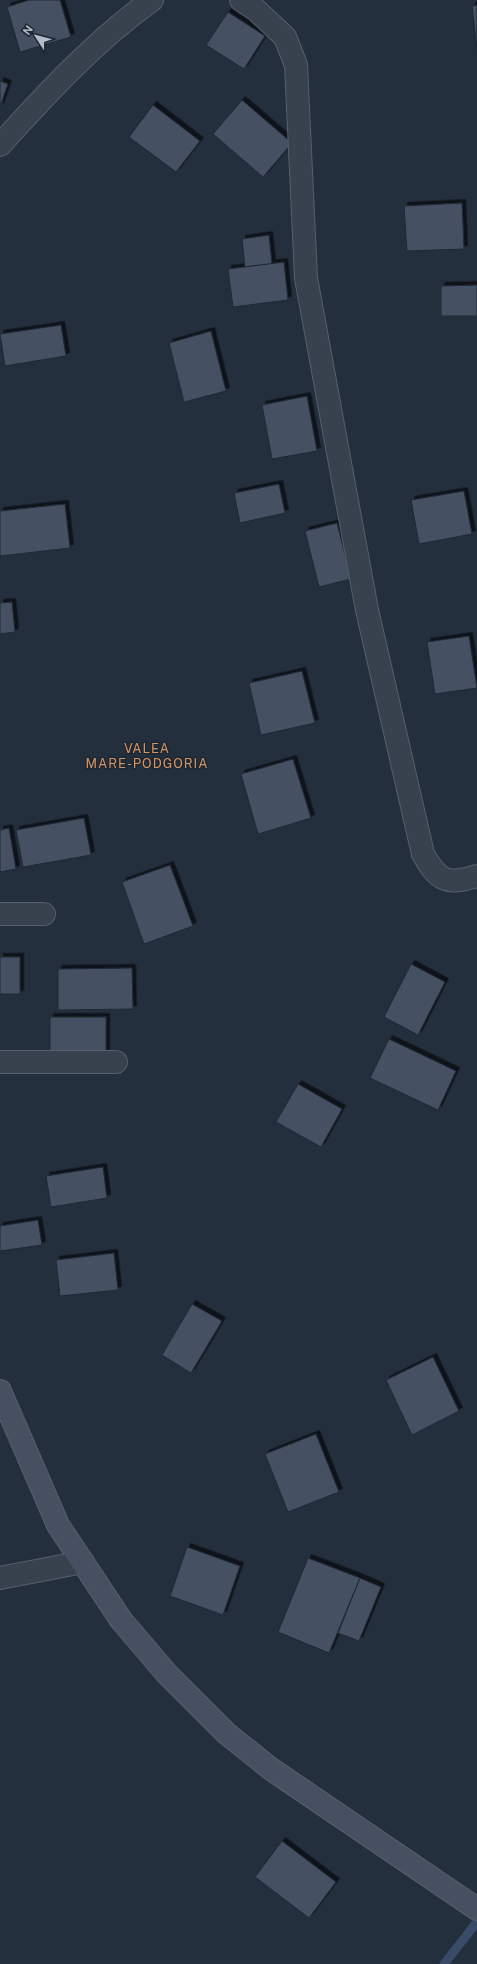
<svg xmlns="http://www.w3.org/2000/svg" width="477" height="1964" font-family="'Public Sans',sans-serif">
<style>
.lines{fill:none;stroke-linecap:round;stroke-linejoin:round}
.stream{stroke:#394c67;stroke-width:9}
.building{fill:#455162;stroke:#1f2835;filter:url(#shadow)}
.minor-casing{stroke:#565f6c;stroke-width:24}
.tertiary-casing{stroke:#565f6c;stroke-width:24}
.secondary-casing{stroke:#565f6c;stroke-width:24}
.minor{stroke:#38414e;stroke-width:22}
.tertiary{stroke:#38414e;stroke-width:22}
.secondary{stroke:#465061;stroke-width:22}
.labels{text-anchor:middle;stroke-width:3;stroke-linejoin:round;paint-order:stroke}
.quarter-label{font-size:13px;letter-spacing:1px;fill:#d59563;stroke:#1d2633}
</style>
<defs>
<filter id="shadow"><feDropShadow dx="3.5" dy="-3.5" stdDeviation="0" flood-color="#0009"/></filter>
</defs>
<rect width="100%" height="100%" fill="#242f3e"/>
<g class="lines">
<polyline class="stream" points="444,1964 477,1922"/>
</g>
<g class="building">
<polygon points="29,0 60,0 71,37 20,52 7,7"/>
<polygon points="477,5 477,49 472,6"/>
<polygon points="228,12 265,36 244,69 206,45"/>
<polygon points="0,81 8,84 0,107"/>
<polygon points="242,100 292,143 263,177 213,134"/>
<polygon points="153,105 200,141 176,172 129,137"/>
<polygon points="462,203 464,249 407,251 404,206"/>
<polygon points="269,235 272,264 245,267 242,239"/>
<polygon points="284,262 288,300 233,307 228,269"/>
<polygon points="477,285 477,316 441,316 441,286"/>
<polygon points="61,325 66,356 5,366 0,334"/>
<polygon points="211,331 226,391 184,402 169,343"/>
<polygon points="307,396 317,451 272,459 262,405"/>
<polygon points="279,484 285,513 240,523 234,493"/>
<polygon points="464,491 472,534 419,544 411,500"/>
<polygon points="65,504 70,548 0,556 0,511"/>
<polygon points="337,523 351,579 319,587 305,531"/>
<polygon points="12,602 15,632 0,634 0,603"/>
<polygon points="469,636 477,688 435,694 427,642"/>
<polygon points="302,671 315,723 261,735 249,683"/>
<polygon points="293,759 311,818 258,834 241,774"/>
<polygon points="84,818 91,855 23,867 16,830"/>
<polygon points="9,828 16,869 0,872 0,830"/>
<polygon points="170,865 193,926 144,944 122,882"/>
<rect x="0" y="957" width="20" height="37"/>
<polygon points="411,964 445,982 418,1035 384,1017"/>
<polygon points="132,968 133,1009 58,1010 58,969"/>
<rect x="50" y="1017" width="56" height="36"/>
<polygon points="389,1039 456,1071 438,1110 370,1078"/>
<polygon points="298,1084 342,1109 321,1147 276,1122"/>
<polygon points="103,1167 107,1198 51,1207 46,1176"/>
<polygon points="38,1220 42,1245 0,1251 0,1226"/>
<polygon points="114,1253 118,1290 60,1296 56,1260"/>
<polygon points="192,1304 222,1321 191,1373 162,1355"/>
<polygon points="433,1357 459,1411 412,1435 386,1380"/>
<polygon points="316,1434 339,1492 288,1512 265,1454"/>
<polygon points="187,1547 240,1566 223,1615 170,1596"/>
<polygon points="308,1558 360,1578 329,1653 278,1632"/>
<polygon points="360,1578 381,1587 359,1641 338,1633"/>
<polygon points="282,1841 336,1882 309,1918 255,1877"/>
</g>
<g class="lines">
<defs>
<g id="minor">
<path d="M 241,0 L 256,10 L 285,37 L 296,65 L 306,278 L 367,610 L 423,854 C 439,882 447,885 477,876"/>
<path d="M 0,145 C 47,93 95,41 152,0"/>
<polyline points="0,914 44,914"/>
<polyline points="0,1062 116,1062"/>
</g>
<polyline id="tertiary" points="0,1578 83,1562"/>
<polyline id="secondary" points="0,1391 58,1525 121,1620 167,1674 226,1733 271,1769 477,1909"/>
</defs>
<use href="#minor" class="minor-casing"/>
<use href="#tertiary" class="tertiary-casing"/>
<use href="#secondary" class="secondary-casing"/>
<use href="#minor" class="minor"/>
<use href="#tertiary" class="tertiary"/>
<use href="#secondary" class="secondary"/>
</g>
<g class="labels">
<g class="quarter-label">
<text x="147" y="753">VALEA<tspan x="147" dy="15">MARE-PODGORIA</tspan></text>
</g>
</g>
<g transform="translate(36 36) rotate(306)" stroke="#1d2633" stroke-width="3" paint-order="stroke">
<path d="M0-3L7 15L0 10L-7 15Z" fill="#b4bcc9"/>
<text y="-6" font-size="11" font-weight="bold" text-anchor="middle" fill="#b4bcc9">N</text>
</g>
</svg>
